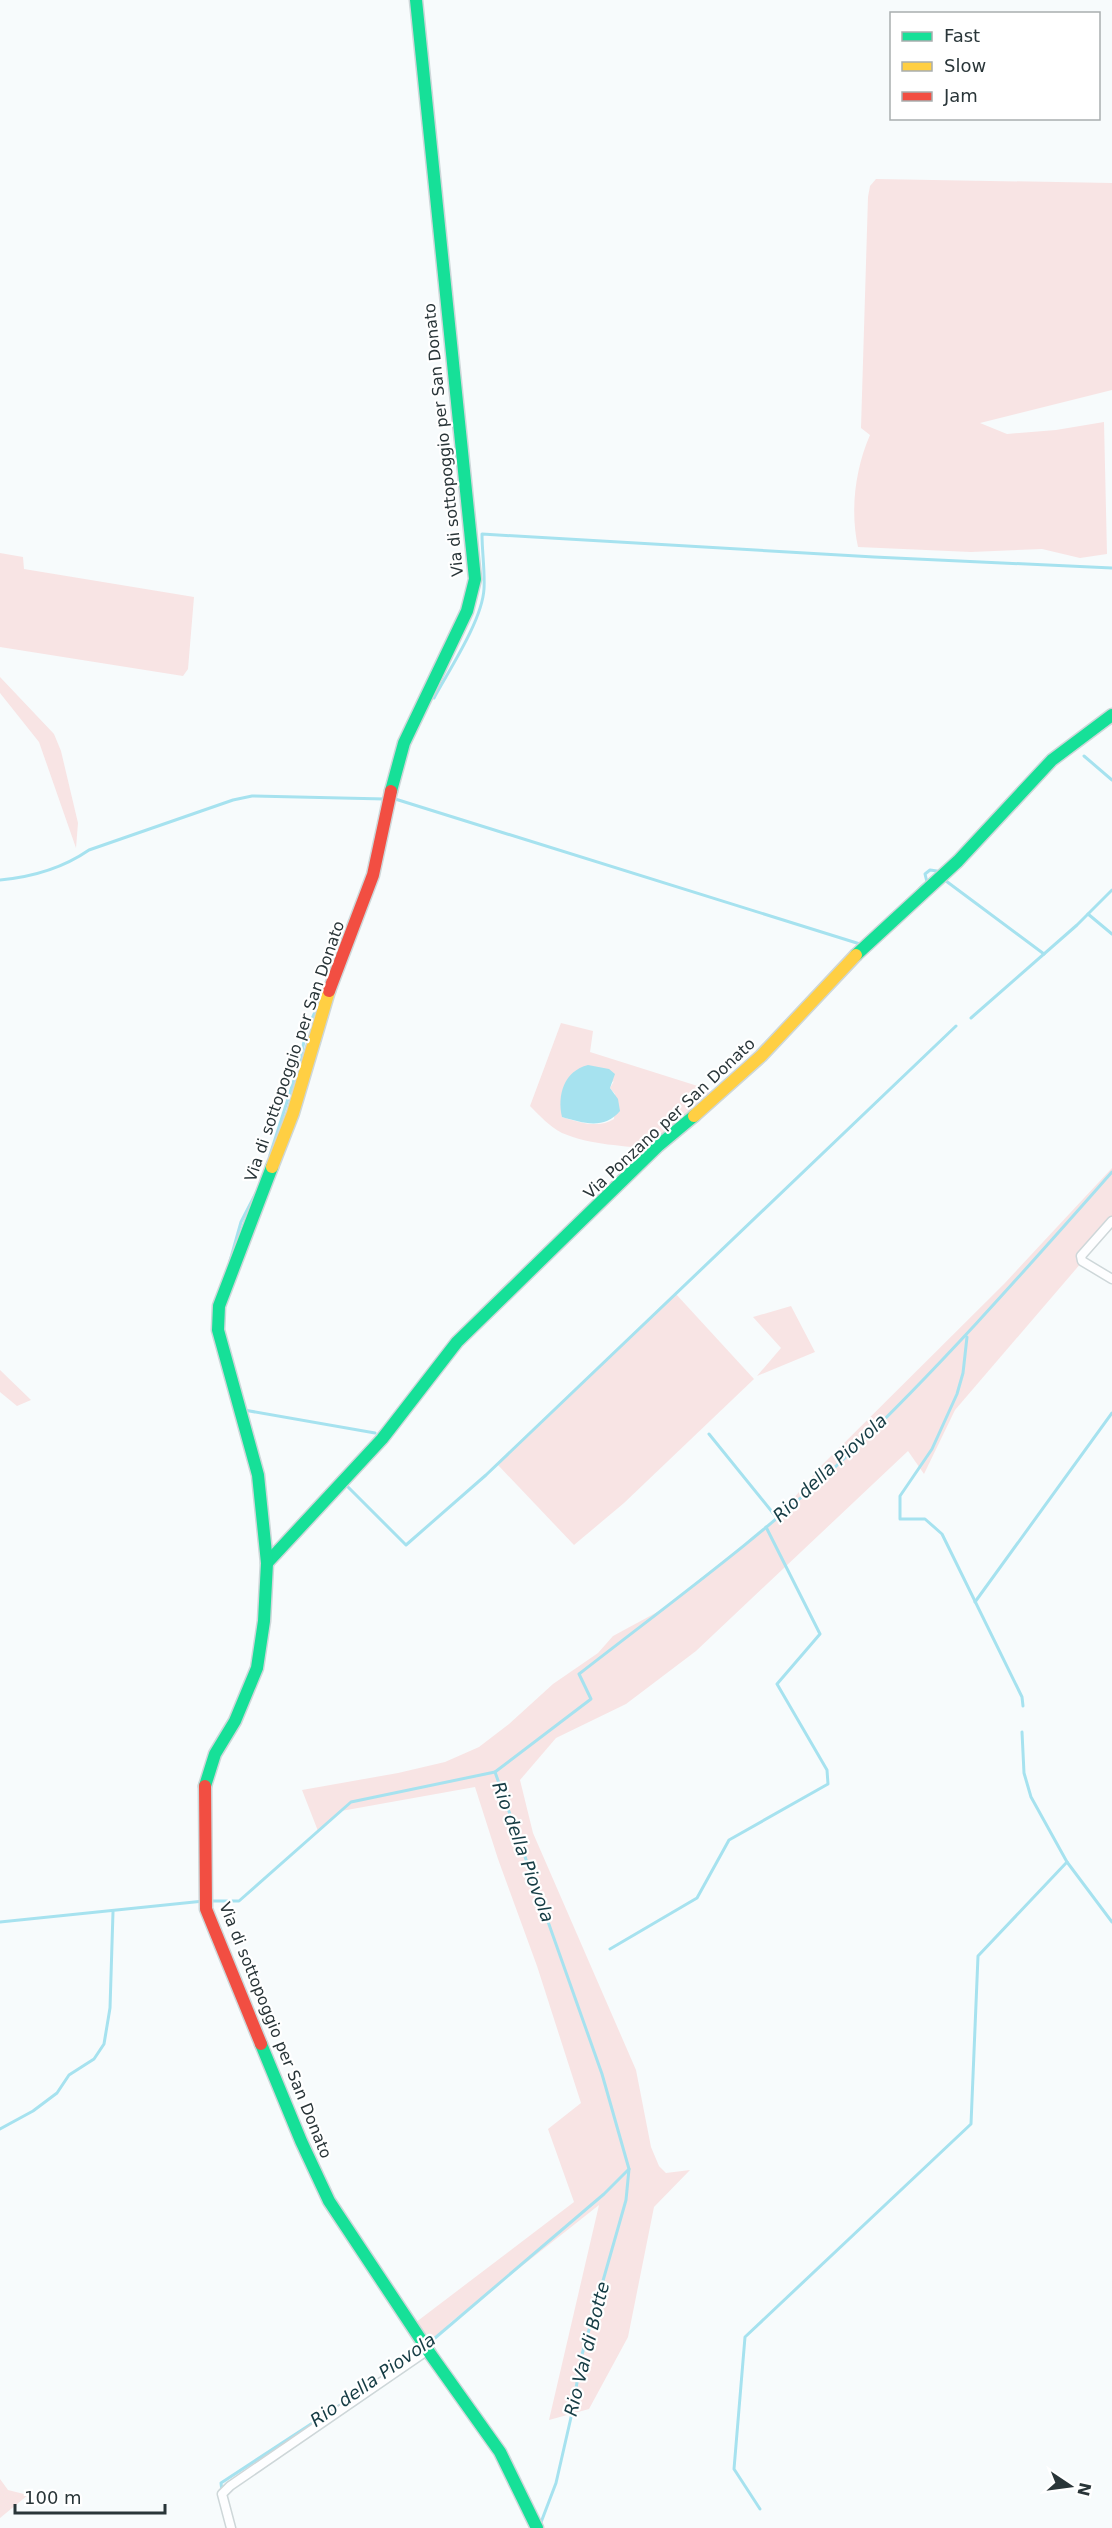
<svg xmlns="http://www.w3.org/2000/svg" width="1112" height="2528" font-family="'DejaVu Sans',sans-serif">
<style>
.green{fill:#f8e4e4;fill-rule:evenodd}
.water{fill:#a6e2ef}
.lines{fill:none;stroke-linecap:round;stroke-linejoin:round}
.stream{stroke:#a6e2ef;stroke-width:3}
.street-casing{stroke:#ced7d9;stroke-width:11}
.fast-casing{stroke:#ced7d9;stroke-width:15}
.slow-casing{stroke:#ced7d9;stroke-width:15}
.jam-casing{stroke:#ced7d9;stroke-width:15}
.street{stroke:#fefeff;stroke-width:8}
.fast{stroke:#16e098;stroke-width:12}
.slow{stroke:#ffcf43;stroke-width:12}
.jam{stroke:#f24e42;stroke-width:12}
.labels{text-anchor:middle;stroke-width:4.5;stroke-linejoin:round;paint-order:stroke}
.street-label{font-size:16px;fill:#293538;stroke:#fff}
.water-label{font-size:18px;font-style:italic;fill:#153c44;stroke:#fff}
</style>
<rect width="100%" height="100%" fill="#f7fbfc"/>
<g class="green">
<path d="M 876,179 L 1112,183 L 1112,390 L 980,423 L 1007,434 L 1056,430 L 1104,422 L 1107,554 L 1080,558 L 1042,549 L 971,552 L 858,547 C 850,511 855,469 870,435 L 861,428 L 868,197 L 870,186 Z"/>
<polygon points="0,553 23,557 24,569 194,597 188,669 183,676 0,647"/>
<polygon points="0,677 54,734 61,751 78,823 76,848 39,742 0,693"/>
<path d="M 561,1023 L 593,1031 L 590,1052 L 704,1088 L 719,1096 L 655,1149 C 625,1146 590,1145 562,1133 C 549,1126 540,1116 530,1106 ZM 614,1081 L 610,1088 L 615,1094 L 614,1119 C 599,1129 578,1122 562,1117 Z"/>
<polygon points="1112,1168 1112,1227 955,1410 924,1474 908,1451 696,1651 626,1704 556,1738 520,1780 533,1833 636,2070 651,2147 659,2166 666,2173 690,2170 654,2207 628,2337 589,2409 549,2420 599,2205 451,2322 426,2348 411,2326 574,2202 548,2129 581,2103 537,1966 498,1859 475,1787 341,1811 318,1831 302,1790 398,1773 445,1762 479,1747 509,1724 553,1684 598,1653 613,1636 661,1610 777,1518 821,1466 1004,1284"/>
<polygon points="675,1293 754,1379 624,1503 574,1545 497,1464"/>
<polygon points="791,1306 815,1352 757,1376 781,1348 753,1317"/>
<polygon points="0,1370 31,1400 17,1406 0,1392"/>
<polygon points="0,2479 8,2490 28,2495 0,2518"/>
</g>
<path class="water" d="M 588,1065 L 609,1069 L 615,1074 L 610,1088 L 618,1099 L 620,1111 C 604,1130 583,1123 562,1117 C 557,1095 564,1071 588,1065 Z"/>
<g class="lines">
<g class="stream">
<path d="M 434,698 C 449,670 482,621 484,589 C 485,571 482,552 482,534 L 874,557 L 1112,568"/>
<polyline points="1084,756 1112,780"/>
<polyline points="392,798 860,944"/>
<path d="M 0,880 C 32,877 63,868 89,850 L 233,800 L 252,796 L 385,799"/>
<polyline points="946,881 1044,954"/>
<polyline points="920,888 927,882 925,874 930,870 937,871"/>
<polyline points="1088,914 1112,934"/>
<polyline points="971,1018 1077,925 1112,890"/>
<polyline points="299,1065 306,1032 315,1012"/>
<polyline points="270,1155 294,1080"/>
<polyline points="230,1261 241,1222 259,1187"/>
<polyline points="967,1337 963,1373 957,1394 932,1449 900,1496 900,1519 925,1519 942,1534 1022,1697 1023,1706"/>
<polyline points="244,1410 375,1433"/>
<polyline points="709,1434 777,1518"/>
<polyline points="345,1484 406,1545 486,1475 956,1026"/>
<polyline points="975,1602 1112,1413"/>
<polyline points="1022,1732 1024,1773 1031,1797 1067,1862 1112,1922"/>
<polyline points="495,1772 602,2074 629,2169 626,2200 581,2358 572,2413 556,2483 540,2525"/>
<path d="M 211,1901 L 239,1901 L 351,1802 L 495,1772 L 591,1699 L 579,1674 C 670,1603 765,1534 849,1454 C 942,1365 1027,1268 1112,1172"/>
<polyline points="0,1922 204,1901"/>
<polyline points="610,1949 697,1898 729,1840 828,1784 827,1770 777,1684 820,1634 766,1527"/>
<polyline points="0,2129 33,2111 57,2093 69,2075 94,2059 104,2044 110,2008 113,1912"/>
<polyline points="428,2344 604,2194 629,2169"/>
<polyline points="222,2491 221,2483 357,2394"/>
<polyline points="760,2509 734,2469 745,2337 971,2124 978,1956 1067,1862"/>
</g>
<defs>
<g id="street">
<polyline points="1112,1221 1081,1256 1082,1261 1112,1279"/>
<polyline points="231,2528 222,2494 230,2486 428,2350"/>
</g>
<g id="fast">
<polyline points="391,791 404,743 467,611 475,579 416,0"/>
<polyline points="856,955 958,861 1052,760 1112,715"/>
<polyline points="267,1563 382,1439 457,1342 658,1146 694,1116"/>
<polyline points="205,1786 215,1754 235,1721 257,1668 264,1621 267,1563 258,1475 218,1330 219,1306 272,1167"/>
<polyline points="261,2044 301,2141 329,2201 431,2355 500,2452 537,2528"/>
</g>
<g id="slow">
<polyline points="694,1116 761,1056 856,955"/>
<polyline points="272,1167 293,1113 329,991"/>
</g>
<g id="jam">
<polyline points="329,991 373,875 391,791"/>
<polyline points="205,1786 206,1909 261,2044"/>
</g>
</defs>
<use href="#street" class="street-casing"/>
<use href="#fast" class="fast-casing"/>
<use href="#slow" class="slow-casing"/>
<use href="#jam" class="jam-casing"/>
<use href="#street" class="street"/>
<use href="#fast" class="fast"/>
<use href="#slow" class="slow"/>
<use href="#jam" class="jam"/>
</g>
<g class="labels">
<g class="street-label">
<text transform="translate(443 440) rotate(-96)" y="6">Via di sottopoggio per San Donato</text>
<text transform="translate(294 1051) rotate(-71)" y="6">Via di sottopoggio per San Donato</text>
<text transform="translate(669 1118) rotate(-43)" y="6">Via Ponzano per San Donato</text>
<text transform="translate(276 2030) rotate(68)" y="6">Via di sottopoggio per San Donato</text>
</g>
<g class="water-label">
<text transform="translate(830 1468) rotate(-43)" y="6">Rio della Piovola</text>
<text transform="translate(523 1852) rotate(70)" y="6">Rio della Piovola</text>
<text transform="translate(587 2349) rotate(-76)" y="6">Rio Val di Botte</text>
<text transform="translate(373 2380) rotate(-35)" y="6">Rio della Piovola</text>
</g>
</g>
<rect x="890" y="12" width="210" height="108" fill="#ffffff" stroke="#a9aeaf" stroke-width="1.5"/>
<rect x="902" y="32" width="30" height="9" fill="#16e098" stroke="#a9aeaf" stroke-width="1.5"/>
<text x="944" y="42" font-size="18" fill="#293538">Fast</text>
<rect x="902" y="62" width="30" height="9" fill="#ffcf43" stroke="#a9aeaf" stroke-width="1.5"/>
<text x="944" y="72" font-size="18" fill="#293538">Slow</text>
<rect x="902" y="92" width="30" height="9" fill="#f24e42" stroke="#a9aeaf" stroke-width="1.5"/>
<text x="944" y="102" font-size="18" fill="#293538">Jam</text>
<g transform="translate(1070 2486) rotate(103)" stroke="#ffffff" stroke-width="4.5" paint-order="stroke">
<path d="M0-4.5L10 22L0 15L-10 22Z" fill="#293538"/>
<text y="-9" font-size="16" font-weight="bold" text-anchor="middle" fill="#293538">N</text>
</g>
<path d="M15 2504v9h150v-9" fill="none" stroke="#293538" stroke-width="3"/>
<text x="24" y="2504" font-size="18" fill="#293538" stroke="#ffffff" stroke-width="4.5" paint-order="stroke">100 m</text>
</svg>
